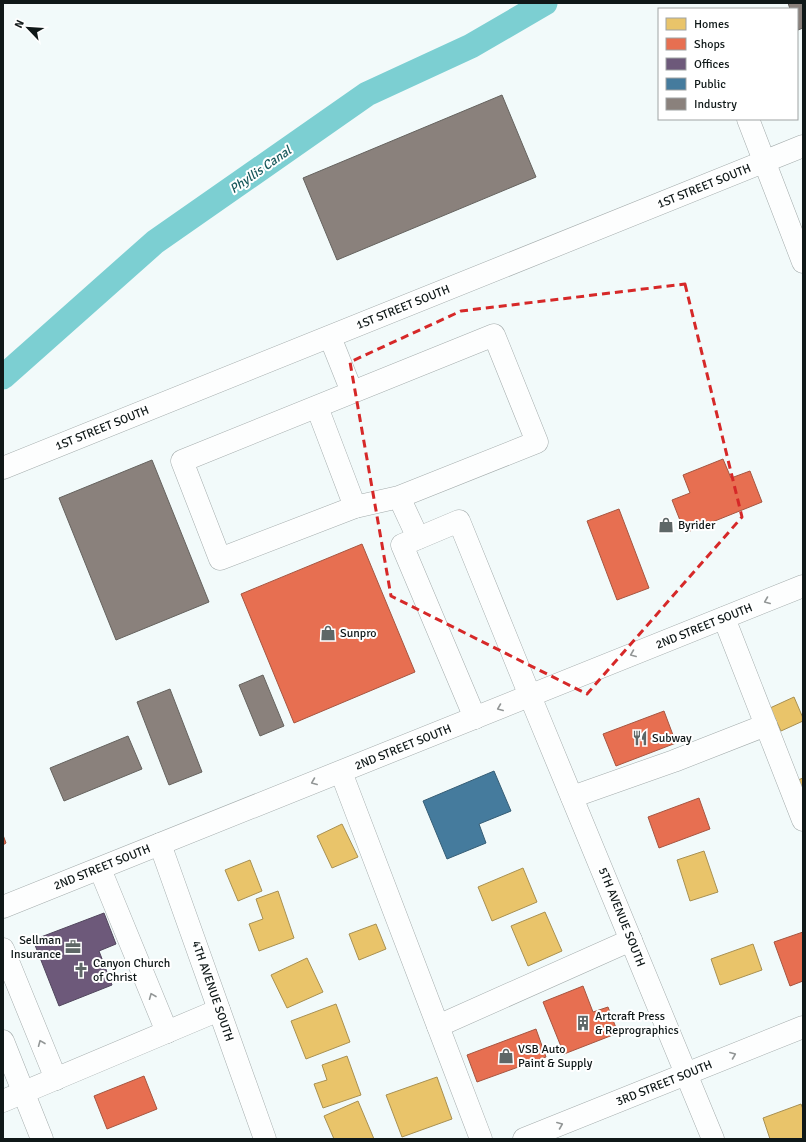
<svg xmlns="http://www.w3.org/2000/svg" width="806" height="1142" font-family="Signika,sans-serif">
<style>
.homes{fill:#e9c46a;stroke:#a89051}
.shops{fill:#e76f51;stroke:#a65540}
.offices{fill:#6d597a;stroke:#51465d}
.public{fill:#457b9d;stroke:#355d75}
.industry{fill:#8a817c;stroke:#65625e}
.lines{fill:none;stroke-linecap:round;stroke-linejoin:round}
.canal{stroke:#7ccfd2;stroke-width:25}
.minor-casing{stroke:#a4acac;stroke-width:23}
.major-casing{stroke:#a4acac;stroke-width:23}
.minor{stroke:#fdfefe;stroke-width:22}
.major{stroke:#fdfefe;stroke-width:22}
.oneway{stroke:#929696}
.marked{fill:none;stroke:#d62828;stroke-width:3;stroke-dasharray:8 5;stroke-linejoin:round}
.labels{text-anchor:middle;stroke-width:4;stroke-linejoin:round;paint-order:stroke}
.street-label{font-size:12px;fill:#0f1818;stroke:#fff}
.poi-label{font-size:12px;fill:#0f1818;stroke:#fff;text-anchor:start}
.water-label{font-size:13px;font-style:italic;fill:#17585b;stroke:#fff}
</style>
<rect width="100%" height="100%" fill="#f2fafa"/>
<g class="homes">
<polygon points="794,697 803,718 803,721 781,731 770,708"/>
<polygon points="803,778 803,795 798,780"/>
<polygon points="342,824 358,857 332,868 317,836"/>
<polygon points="704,851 718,892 690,901 677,860"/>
<polygon points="250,860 262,891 238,901 225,870"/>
<polygon points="523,868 537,902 492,921 478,887"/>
<polygon points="278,891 294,938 259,951 249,924 263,919 256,899"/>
<polygon points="545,912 562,951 528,966 511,926"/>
<polygon points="376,924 386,949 359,960 349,934"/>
<polygon points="753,944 762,970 720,985 711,959"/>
<polygon points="307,958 323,992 287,1008 271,975"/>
<polygon points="336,1004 350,1042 306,1059 291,1021"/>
<polygon points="347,1056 361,1095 323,1108 314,1084 327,1080 322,1065"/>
<polygon points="437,1077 452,1119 402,1137 386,1095"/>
<polygon points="358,1101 374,1139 334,1139 324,1116"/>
<polygon points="801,1104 803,1109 803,1139 770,1139 763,1118"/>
</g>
<g class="shops">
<polygon points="723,459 731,478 750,471 762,502 685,533 672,500 690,493 683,475"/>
<polygon points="619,509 649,588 617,600 587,521"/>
<polygon points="362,544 415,672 294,723 241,594"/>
<polygon points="664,711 676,743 616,766 603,734"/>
<polygon points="699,798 710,829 659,848 648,817"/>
<polygon points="3,835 6,843 3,845"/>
<polygon points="803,932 803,981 790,986 774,942"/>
<polygon points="583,986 593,1012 608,1007 618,1033 564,1054 543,1002"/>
<polygon points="536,1029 546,1057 477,1082 467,1055"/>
<polygon points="144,1076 157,1109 107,1129 94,1096"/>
</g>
<polygon class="offices" points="104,913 116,944 99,951 112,985 59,1006 33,940"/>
<polygon class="public" points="494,771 511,811 479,824 486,843 447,859 423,801"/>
<g class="industry">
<polygon points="788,3 803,3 803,28 798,30 797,9 790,9"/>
<polygon points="502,95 536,177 337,260 303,178"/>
<polygon points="152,460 209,602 116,640 59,498"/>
<polygon points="263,675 284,726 260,736 239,685"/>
<polygon points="170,689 202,772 169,785 137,702"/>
<polygon points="128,736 142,769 64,801 50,768"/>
</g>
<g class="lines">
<polyline class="canal" points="3,377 155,242 367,94 471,46 545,3"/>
<defs>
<g id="minor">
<polyline points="748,119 803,262"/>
<polyline points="330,337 352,392"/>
<polyline points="317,407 355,507"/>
<polyline points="3,468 803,146"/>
<polyline points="399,497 537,442 494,335 182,461 220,559 355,507 399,497 418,538"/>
<polyline points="724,618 803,820"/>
<polyline points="475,718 402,545 459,521 530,696 713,1139"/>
<polyline points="341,772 481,1139"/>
<polyline points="572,797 674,761 766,725"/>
<polyline points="160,844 265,1139"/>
<polyline points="100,869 167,1032"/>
<polyline points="3,949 56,1079"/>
<polyline points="438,1026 631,940"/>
<polyline points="3,1041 42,1139"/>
<polyline points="3,1101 219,1010"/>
</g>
<g id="major">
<polyline points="3,907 803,586"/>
<polyline points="524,1139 803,1027"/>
</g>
</defs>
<use href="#minor" class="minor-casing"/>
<use href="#major" class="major-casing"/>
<use href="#minor" class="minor"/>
<use href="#major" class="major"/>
</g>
<defs><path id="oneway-chevron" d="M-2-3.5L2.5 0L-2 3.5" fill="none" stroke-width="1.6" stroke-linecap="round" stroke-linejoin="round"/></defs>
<g class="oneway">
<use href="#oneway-chevron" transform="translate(767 601) rotate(158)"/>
<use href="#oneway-chevron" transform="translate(633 654) rotate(158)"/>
<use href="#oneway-chevron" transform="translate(500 708) rotate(158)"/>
<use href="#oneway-chevron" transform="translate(314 782) rotate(158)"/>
<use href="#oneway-chevron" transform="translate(152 996) rotate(-112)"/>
<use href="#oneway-chevron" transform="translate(41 1043) rotate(-112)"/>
<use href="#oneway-chevron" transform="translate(733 1055) rotate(-22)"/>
<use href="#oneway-chevron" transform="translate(560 1125) rotate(-22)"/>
</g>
<path class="marked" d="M 685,284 L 742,517 L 587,694 L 391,596 L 350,362 L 461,311 Z"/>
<defs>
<symbol id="shop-bare" viewBox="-9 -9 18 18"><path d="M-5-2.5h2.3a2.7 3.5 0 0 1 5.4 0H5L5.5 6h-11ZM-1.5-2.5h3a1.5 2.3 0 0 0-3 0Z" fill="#5e6767" stroke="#fff" stroke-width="2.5" paint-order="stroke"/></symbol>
<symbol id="restaurant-bare" viewBox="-9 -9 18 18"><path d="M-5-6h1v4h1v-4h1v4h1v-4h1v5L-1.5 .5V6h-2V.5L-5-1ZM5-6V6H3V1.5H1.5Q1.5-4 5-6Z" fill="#5e6767" stroke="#fff" stroke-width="2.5" paint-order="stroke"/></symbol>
<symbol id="office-bare" viewBox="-9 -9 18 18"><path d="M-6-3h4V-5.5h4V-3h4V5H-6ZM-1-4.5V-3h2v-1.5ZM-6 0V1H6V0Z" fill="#5e6767" stroke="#fff" stroke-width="2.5" paint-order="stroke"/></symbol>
<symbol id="church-bare" viewBox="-9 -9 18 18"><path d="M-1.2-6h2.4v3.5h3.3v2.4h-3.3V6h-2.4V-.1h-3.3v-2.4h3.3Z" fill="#5e6767" stroke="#fff" stroke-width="2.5" paint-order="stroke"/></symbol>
<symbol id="building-bare" viewBox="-9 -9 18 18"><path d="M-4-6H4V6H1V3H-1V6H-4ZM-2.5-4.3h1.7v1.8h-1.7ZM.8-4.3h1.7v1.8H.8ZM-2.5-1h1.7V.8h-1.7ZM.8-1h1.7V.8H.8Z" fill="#5e6767" stroke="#fff" stroke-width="2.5" paint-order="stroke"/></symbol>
</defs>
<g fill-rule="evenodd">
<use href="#shop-bare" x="655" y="514" width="22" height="22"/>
<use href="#shop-bare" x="317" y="622" width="22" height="22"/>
<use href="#restaurant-bare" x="629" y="727" width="22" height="22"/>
<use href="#office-bare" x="62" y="936" width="22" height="22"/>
<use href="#church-bare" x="70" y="959" width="22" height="22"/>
<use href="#building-bare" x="572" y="1012" width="22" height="22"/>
<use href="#shop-bare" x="495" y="1045" width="22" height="22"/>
</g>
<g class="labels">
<g class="street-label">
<text transform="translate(704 186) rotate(-22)" y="4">1ST STREET SOUTH</text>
<text transform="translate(403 307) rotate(-22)" y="4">1ST STREET SOUTH</text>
<text transform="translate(102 428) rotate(-22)" y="4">1ST STREET SOUTH</text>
<text transform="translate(704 626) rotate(-22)" y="4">2ND STREET SOUTH</text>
<text transform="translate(403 747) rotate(-22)" y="4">2ND STREET SOUTH</text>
<text transform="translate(102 867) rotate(-22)" y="4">2ND STREET SOUTH</text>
<text transform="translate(622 917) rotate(68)" y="4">5TH AVENUE SOUTH</text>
<text transform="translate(213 991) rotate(71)" y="4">4TH AVENUE SOUTH</text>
<text transform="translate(664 1083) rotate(-22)" y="4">3RD STREET SOUTH</text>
</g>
<g class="poi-label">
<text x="678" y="529">Byrider</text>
<text x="340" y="637">Sunpro</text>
<text x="652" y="742">Subway</text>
<text x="61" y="944" text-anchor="end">Sellman<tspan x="61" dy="14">Insurance</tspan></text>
<text x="93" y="967">Canyon Church<tspan x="93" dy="14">of Christ</tspan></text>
<text x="595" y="1020">Artcraft Press<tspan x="595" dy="14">&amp; Reprographics</tspan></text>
<text x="518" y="1053">VSB Auto<tspan x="518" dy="14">Paint &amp; Supply</tspan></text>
</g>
<g class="water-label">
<text transform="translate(260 169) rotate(-35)" y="5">Phyllis Canal</text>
</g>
</g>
<rect width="806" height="1142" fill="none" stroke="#0f1818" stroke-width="8"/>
<rect x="658" y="8" width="140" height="112" fill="#ffffff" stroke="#9fa3a3"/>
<rect x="666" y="18" width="20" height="12" fill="#e9c46a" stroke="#9fa3a3"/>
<text x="694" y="28" font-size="12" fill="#0f1818">Homes</text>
<rect x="666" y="38" width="20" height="12" fill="#e76f51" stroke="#9fa3a3"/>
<text x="694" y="48" font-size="12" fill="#0f1818">Shops</text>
<rect x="666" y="58" width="20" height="12" fill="#6d597a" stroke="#9fa3a3"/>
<text x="694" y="68" font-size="12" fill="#0f1818">Offices</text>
<rect x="666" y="78" width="20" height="12" fill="#457b9d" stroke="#9fa3a3"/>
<text x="694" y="88" font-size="12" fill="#0f1818">Public</text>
<rect x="666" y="98" width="20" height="12" fill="#8a817c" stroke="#9fa3a3"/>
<text x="694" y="108" font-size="12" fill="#0f1818">Industry</text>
<g transform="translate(28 28) rotate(295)" stroke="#ffffff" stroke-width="3" paint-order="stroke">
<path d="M0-3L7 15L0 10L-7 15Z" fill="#0f1818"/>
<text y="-6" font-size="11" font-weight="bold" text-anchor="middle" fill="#0f1818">N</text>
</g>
</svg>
